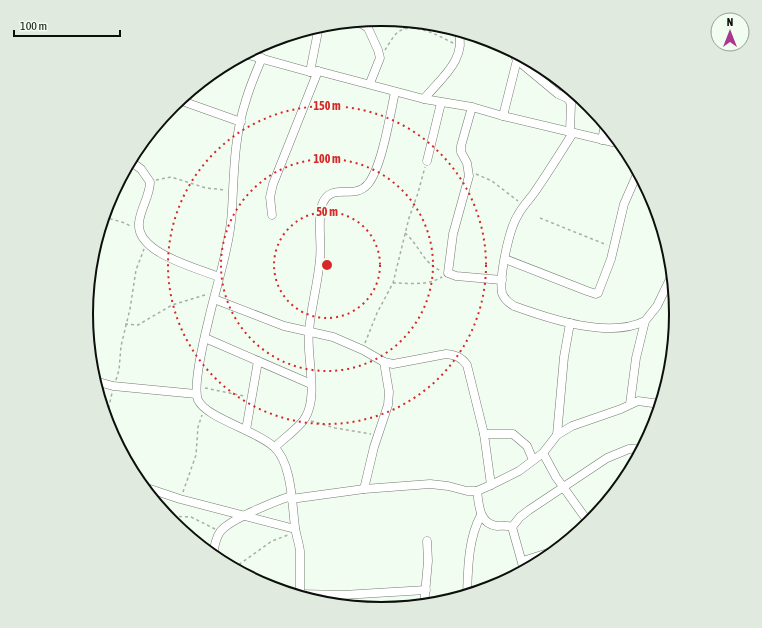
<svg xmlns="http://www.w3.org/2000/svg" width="762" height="628" font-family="'Asap Condensed',sans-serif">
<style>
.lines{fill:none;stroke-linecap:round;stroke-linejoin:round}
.minor-casing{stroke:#727b71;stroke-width:9}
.path{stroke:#a6aea5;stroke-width:1.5;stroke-dasharray:3 3;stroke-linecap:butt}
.minor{stroke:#fff;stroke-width:8}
.ring{fill:none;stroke:#d62828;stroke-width:2;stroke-dasharray:2 4}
.rim{fill:none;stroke:#0c0f0b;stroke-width:2}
.centre{fill:#d62828;stroke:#f2fdf1;stroke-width:2}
.ring-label{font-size:12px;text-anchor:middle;font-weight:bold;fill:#d62828;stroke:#f2fdf1;stroke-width:4;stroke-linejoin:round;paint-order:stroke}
</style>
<rect width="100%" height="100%" fill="#f2fdf1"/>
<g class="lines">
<defs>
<g id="minor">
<polyline points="349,22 362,24 368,28 378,50 380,58 370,83"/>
<polyline points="513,52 517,60 558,94 567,98 571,103 570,132"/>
<polyline points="245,54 310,72 318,71 424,99 472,107 503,116 621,144"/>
<path d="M 262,58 C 256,72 250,86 246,100 C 234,136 234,174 232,210 C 230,245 218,280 210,314 C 206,331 192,385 198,400 C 206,418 258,431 274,447 C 292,463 292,505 295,527 C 296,535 299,543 300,551 C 300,566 300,581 300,596"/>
<polyline points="310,72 319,26"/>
<path d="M 424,99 C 440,79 468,59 458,30"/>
<polyline points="179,100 241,122"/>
<polyline points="472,107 461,146 461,152 467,163 469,176 453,234 448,273 456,276 502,280"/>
<polyline points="503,116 517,60"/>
<path d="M 573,133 C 560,153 548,173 534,193 C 529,200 522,207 518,215 C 509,229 499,276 502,293 C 504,299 509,303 514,306 C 550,319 609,339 645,321"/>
<polyline points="602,140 605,125"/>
<path d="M 130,161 L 141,169 L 150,182 C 150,196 140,209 139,223 C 136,253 197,268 219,277"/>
<polyline points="427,161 441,103"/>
<polyline points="272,215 270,197 273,184 318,71"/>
<polyline points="505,259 587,291 596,294 598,293 611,259 624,204 638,172"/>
<path d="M 214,299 L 284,326 L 333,337 L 363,350 L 384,362 L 393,364 L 446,354 C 456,355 461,357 467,365 L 484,434 L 491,485"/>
<polyline points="205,338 311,384"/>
<polyline points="95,381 113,386 196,394"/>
<polyline points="630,404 636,358 645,321 657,306 672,275"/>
<polyline points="246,430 258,361"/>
<polyline points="484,434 513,434 527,446 533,460"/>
<polyline points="557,435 564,357 570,323"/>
<path d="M 275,447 C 283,439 300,427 305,418 C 319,396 306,356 309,331 C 311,307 318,283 320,259 C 322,241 317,223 322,205 C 330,181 354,201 368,184 C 382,167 390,115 395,92"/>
<polyline points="543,453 556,477 589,523"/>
<polyline points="147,488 180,499 295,529"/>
<polyline points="364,489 374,447 388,405 389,392 384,362"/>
<path d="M 477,491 C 479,505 479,524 497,526 C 502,526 507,525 512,527 L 524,570"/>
<polyline points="291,499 364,489 430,484 448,486 467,491 477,491 491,485 519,471 543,453 557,435 572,426 621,409 638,401 660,404"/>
<polyline points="512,527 520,517 529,510 607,458 629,449 642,448"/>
<path d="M 213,556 C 214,548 215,539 220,532 C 228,520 276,501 291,496"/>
<polyline points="523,561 554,551"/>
<polyline points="300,594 343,595 426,590"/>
<path d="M 467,595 C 468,568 468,539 481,515"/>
<polyline points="424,605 428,561 427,541"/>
</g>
</defs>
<use href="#minor" class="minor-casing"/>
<g class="path">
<polyline points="404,29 405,21"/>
<path d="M 385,50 C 389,44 393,36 398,32 C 413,21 439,36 453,43"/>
<polyline points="476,174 492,181 518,201"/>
<polyline points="156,180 171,177 206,188 226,190"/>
<polyline points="104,217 125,223 132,227"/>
<polyline points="540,218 607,245"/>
<path d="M 405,233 C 420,246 422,262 441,271"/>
<path d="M 393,283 C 409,283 428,286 442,277"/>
<polyline points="125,324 138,325 172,305 208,294"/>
<polyline points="365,343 377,313 393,283 409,218 418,193 425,167"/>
<polyline points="116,380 119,370 121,346 130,309 136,270 144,249"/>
<polyline points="205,388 244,396"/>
<polyline points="106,420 112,393"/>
<polyline points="311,421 335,428 371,434"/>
<polyline points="183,492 196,455 198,427 202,415"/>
<polyline points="167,516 191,517 215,529"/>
<polyline points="234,568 272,541 288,535"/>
</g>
<use href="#minor" class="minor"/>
</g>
<g class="ring">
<circle cx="327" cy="265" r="53"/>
<circle cx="327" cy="265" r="106"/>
<circle cx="327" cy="265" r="159"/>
</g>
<path d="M0 0H762V628H0ZM93 314a288 288 0 1 1 576 0a288 288 0 1 1-576 0Z" fill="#e0eadf" fill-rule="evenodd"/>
<path class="rim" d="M93 314a288 288 0 1 1 576 0a288 288 0 1 1-576 0Z"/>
<circle cx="327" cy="265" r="6" class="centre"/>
<g class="ring-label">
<text x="327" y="110">150 m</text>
<text x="327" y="163">100 m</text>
<text x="327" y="216">50 m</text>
</g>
<g transform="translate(730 32)"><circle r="19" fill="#f2fdf1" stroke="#969e95"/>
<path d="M0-3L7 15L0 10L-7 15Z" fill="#ab368e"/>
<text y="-6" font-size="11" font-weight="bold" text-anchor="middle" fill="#0c0f0b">N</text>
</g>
<path d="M14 30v6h106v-6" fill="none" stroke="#0c0f0b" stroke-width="2"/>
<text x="20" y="30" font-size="12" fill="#0c0f0b" stroke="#f2fdf1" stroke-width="3" paint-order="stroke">100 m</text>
</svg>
